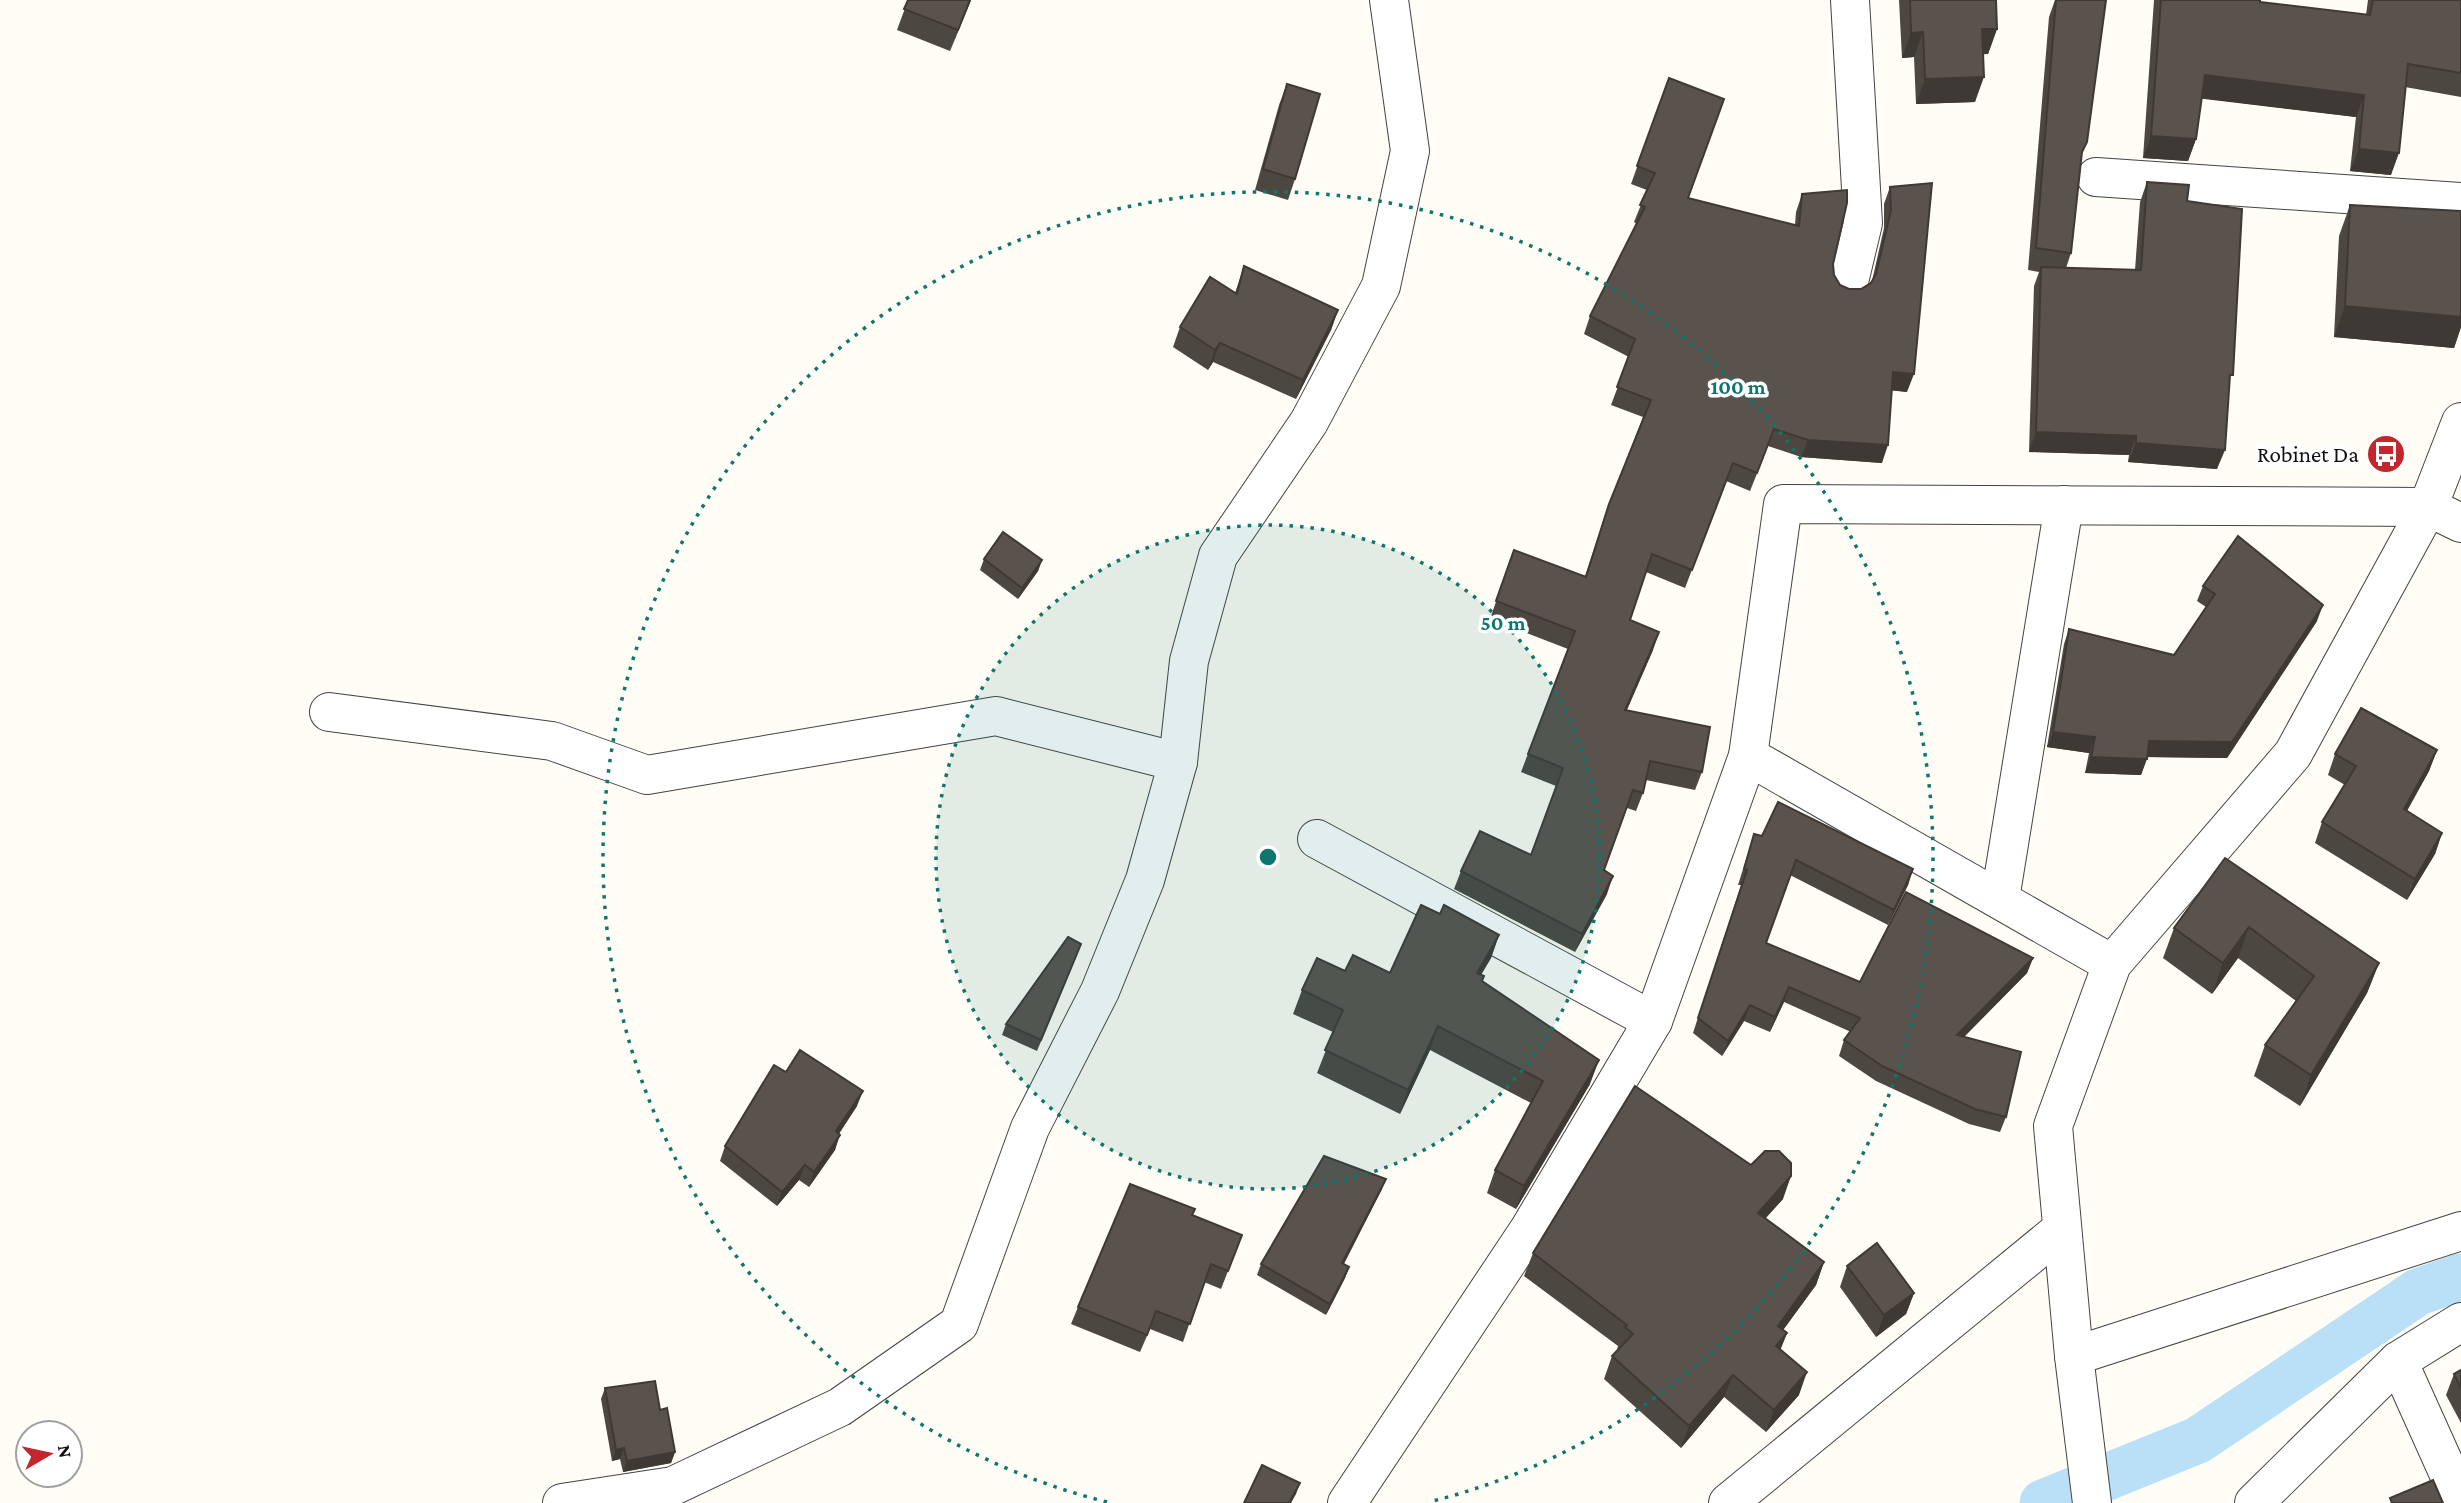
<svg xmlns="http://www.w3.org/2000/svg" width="2461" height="1503" font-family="'Crimson Pro',serif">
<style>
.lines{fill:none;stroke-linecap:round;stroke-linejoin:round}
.canal{stroke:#b9e0f7;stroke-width:47}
.minor-casing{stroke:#444;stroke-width:40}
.minor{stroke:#fff;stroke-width:38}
.wall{fill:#4d4742}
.shaded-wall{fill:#3f3936}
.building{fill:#5a524d;stroke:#3f3936;stroke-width:2}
.ring{fill:none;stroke:#0f766e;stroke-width:3.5;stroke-dasharray:3.5 7}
.labels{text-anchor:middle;stroke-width:7;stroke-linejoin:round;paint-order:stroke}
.poi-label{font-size:23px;fill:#111;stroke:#fff;text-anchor:end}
.centre{fill:#0f766e;stroke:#fff;stroke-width:3.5}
.ring-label{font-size:21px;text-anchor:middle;font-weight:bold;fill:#0f766e;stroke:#fff;stroke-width:7;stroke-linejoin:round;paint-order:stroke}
</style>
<rect width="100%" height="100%" fill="#fffdf5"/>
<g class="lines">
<polyline class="canal" points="2043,1503 2198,1440 2418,1292 2461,1277"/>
<defs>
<g id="minor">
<polyline points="2096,177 2461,202"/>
<polyline points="1848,286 1863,223 1850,0"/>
<polyline points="329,712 552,741 647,775 996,716 1178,762"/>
<polyline points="1748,756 2112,964"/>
<polyline points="1317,839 1653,1021"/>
<polyline points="2000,899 2064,505"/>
<polyline points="2074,1356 2461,1231"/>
<polyline points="2398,1361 2461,1501"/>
<polyline points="562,1503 673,1486 840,1407 959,1324 1030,1128 1100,991 1145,880 1178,762 1189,661 1218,556 1309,422 1381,286 1410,151 1389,0"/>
<polyline points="1347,1503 1530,1228 1653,1021 1748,756 1783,504 2428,507 2461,523"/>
<polyline points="1728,1503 2062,1229"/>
<polyline points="2092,1503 2074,1356 2053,1126 2112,964 2293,754 2428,507 2461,422"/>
<polyline points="2254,1503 2398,1361 2461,1322"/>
</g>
</defs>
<use href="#minor" class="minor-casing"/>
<use href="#minor" class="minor"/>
</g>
<g class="wall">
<polygon points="908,0 971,0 950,51 897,30"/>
<polygon points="1899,0 1996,0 1997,29 1988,54 1983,54 1975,102 1916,104 1914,57 1902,58"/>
<polygon points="2055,0 2106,0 2082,153 2071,253 2066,268 2135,270 2140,202 2147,182 2187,201 2229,385 2217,469 2128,462 2129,455 2029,452 2034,286 2039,272 2028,270 2049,17"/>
<polygon points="2154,0 2260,0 2260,2 2366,15 2368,0 2461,0 2461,97 2405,87 2391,175 2350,171 2356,117 2201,98 2196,139 2188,161 2143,158"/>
<polygon points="1669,78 1688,198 1795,225 1796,212 1802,194 1833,264 1834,275 1840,285 1849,289 1861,289 1872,281 1884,228 1884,204 1890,187 1907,392 1892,390 1882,463 1801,457 1768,446 1750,491 1726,481 1685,588 1646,572 1630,620 1653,650 1627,710 1702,772 1695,790 1646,780 1643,793 1636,811 1627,808 1604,871 1607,894 1575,952 1454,889 1461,871 1531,855 1556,786 1521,772 1568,649 1490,619 1514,550 1585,576 1609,504 1643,417 1611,405 1629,357 1584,334 1590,316 1637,224 1634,222 1647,190 1631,184"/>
<polygon points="1287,84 1295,179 1288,200 1255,190 1279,105"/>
<polygon points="2350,205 2461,211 2461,327 2454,348 2334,337 2339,236"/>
<polygon points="1244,266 1338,310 1331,330 1296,399 1213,362 1208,370 1173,347 1180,327 1235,293"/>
<polygon points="984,559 1042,560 1038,571 1018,599 980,570"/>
<polygon points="2203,586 2317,621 2227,758 2147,757 2141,775 2085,773 2089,753 2047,747 2064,644 2069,629 2174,655 2206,607 2197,601"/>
<polygon points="2437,750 2429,771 2407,811 2442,833 2435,854 2407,900 2315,843 2322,822 2345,785 2328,775 2335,754"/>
<polygon points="1754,834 1913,869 1908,885 1888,925 1790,875 1766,943 1860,982 2033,958 2027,973 1964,1037 2006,1117 2000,1132 1969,1124 1876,1081 1839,1056 1844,1040 1851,1032 1784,1002 1770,1032 1744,1021 1722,1056 1693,1033 1741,885 1738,885"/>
<polygon points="2225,858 2379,963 2367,993 2300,1106 2254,1076 2265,1045 2296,1001 2238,958 2212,994 2163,958 2174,928"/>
<polygon points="1440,914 1499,935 1491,958 1481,975 1482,981 1590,1084 1516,1209 1487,1193 1495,1170 1531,1103 1430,1050 1400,1114 1317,1073 1333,1032 1293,1014 1302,990 1345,971 1390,973"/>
<polygon points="1077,955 1037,1051 1002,1035 1006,1024"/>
<polygon points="786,1072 857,1106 839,1134 835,1150 809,1187 799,1180 777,1206 720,1161 725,1146"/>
<polygon points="1382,1189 1344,1264 1349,1267 1345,1278 1326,1315 1257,1275 1261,1264"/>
<polygon points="1783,1199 1765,1219 1824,1262 1816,1285 1783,1330 1787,1333 1780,1350 1799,1395 1766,1432 1724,1397 1681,1448 1604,1379 1612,1356 1618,1351 1617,1350 1618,1346 1524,1276 1533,1253"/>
<polygon points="1192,1215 1242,1235 1221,1289 1204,1282 1183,1342 1150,1329 1140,1352 1071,1324 1078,1307"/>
<polygon points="1847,1266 1914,1293 1906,1314 1876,1337 1840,1287"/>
<polygon points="2461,1370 2461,1423 2446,1395 2454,1374"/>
<polygon points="605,1388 660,1410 675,1452 671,1463 623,1472 620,1459 612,1461 601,1399"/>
</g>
<g class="shaded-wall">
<polygon points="970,0 971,0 950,51 958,30"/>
<polygon points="1982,29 1997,29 1988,54 1972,55"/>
<polygon points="1923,32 1914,57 1902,58 1911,33"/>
<polygon points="2205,75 2364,95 2356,117 2196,98"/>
<polygon points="1984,77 1975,102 1916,104 1925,79"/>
<polygon points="2151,136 2196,139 2188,161 2143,158"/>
<polygon points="2359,149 2399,153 2391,175 2350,171"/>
<polygon points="2345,306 2461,317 2461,327 2454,348 2334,337"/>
<polygon points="1338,310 1331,330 1296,399 1303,380"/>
<polygon points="1220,343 1213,362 1208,370 1215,350"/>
<polygon points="1893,372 1914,374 1907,392 1887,390"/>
<polygon points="2036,432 2136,436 2129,455 2029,452"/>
<polygon points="1808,440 1888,445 1882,463 1801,457"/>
<polygon points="2136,443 2225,450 2217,469 2128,462"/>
<polygon points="1042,560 1038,571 1018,599 1022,588"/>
<polygon points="2323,605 2317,621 2227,758 2144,757 2149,741"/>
<polygon points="1659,632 1653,650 1619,727 1625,710"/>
<polygon points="2053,732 2095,737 2089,753 2047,747"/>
<polygon points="2437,750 2429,771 2396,830 2404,809"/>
<polygon points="2091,757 2147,759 2141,775 2085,773"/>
<polygon points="2442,833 2435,854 2407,900 2415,879"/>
<polygon points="1913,869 1908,885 1888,925 1894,910"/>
<polygon points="1613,876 1607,894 1575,952 1582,934"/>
<polygon points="2249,927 2238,958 2212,994 2223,963"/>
<polygon points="1499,935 1491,958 1468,996 1477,973"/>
<polygon points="2033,958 2027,973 1951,1050 1957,1035"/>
<polygon points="2379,963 2367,993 2300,1106 2311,1075"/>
<polygon points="1789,987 1784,1002 1770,1032 1775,1017"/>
<polygon points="1750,1005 1744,1021 1722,1056 1728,1041"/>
<polygon points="1438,1026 1430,1050 1400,1114 1408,1090"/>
<polygon points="1599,1060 1590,1084 1516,1209 1524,1186"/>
<polygon points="863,1091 857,1106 830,1146 836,1131"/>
<polygon points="840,1135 835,1150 809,1187 814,1172"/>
<polygon points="805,1165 799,1180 777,1206 782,1192"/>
<polygon points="1791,1176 1783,1199 1749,1236 1758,1213"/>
<polygon points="1386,1179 1382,1189 1338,1274 1342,1263"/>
<polygon points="1824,1262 1816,1285 1770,1348 1778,1326"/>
<polygon points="1349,1267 1345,1278 1326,1315 1330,1304"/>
<polygon points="1914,1293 1906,1314 1876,1337 1884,1315"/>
<polygon points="1787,1333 1778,1356 1776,1346"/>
<polygon points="1807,1372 1799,1395 1766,1432 1774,1410"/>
<polygon points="1733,1375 1724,1397 1681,1448 1689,1426"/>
<polygon points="624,1448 620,1459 612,1461 616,1450"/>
<polygon points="675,1452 671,1463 623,1472 627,1461"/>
<polygon points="1300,1483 1296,1494 1291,1503 1289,1503"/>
</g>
<g class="building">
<polygon points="908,0 970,0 958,30 904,9"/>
<polygon points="1910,0 1996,0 1997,29 1982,29 1984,77 1925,79 1923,32 1911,33"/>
<polygon points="2056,0 2106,0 2087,142 2082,152 2071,253 2036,248"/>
<polygon points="2161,0 2260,0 2260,2 2370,15 2373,0 2461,0 2461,73 2408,64 2399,153 2359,149 2364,95 2205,75 2196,139 2151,136"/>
<polygon points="1669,78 1724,99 1688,198 1799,226 1802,194 1847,190 1847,203 1833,264 1834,275 1840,285 1849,289 1861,289 1871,283 1876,274 1891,210 1890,187 1932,183 1914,374 1893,372 1888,445 1808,440 1774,429 1757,473 1733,463 1692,570 1652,554 1630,620 1659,632 1625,710 1710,727 1702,772 1650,761 1643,793 1633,790 1604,870 1613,876 1582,934 1461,871 1480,831 1531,855 1563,768 1528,754 1575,631 1496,601 1514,550 1586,577 1609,504 1651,400 1617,387 1635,339 1590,316 1645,207 1640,205 1655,173 1637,166"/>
<polygon points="1287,84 1320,94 1295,179 1263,169"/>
<polygon points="2147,182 2189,185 2187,201 2242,209 2233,375 2230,375 2225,450 2136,443 2136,436 2036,432 2041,267 2141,270"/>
<polygon points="2350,205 2461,211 2461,317 2345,306"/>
<polygon points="1244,266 1338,310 1303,380 1220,343 1215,350 1180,327 1210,277 1237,294"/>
<polygon points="1003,532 1042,560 1022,588 984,559"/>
<polygon points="2238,536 2323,605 2232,742 2149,741 2147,759 2091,757 2095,737 2053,732 2069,629 2174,655 2215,594 2203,586"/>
<polygon points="2361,708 2437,750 2404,809 2442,833 2415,879 2322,822 2356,766 2335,754"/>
<polygon points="1778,802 1913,869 1894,910 1796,860 1766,943 1860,982 1906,892 2033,958 1957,1035 2021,1052 2006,1117 1975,1109 1882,1066 1844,1040 1860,1018 1789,987 1775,1017 1750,1005 1728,1041 1698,1018 1747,870 1744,869 1754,834 1762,836"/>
<polygon points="2225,858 2379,963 2311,1075 2265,1045 2314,976 2249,927 2223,963 2174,928"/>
<polygon points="1421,905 1440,914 1444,905 1499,935 1477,973 1484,976 1482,981 1599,1060 1524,1186 1495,1170 1543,1081 1438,1026 1408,1090 1325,1050 1343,1010 1302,990 1317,958 1345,971 1353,955 1390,973"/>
<polygon points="1068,937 1081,944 1041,1040 1006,1024"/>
<polygon points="800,1050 863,1091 836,1131 840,1135 814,1172 805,1165 782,1192 725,1146 774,1065 786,1072"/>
<polygon points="1635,1086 1751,1165 1765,1151 1779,1151 1791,1163 1791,1176 1758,1213 1824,1262 1778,1326 1787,1333 1776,1346 1807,1372 1774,1410 1733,1375 1689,1426 1612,1356 1633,1334 1625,1327 1627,1325 1533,1253"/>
<polygon points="1324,1156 1386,1179 1342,1263 1349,1267 1330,1304 1261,1264"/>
<polygon points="1130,1184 1195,1209 1192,1215 1242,1235 1228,1271 1211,1264 1190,1324 1156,1311 1147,1335 1078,1307"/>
<polygon points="1877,1243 1914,1293 1884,1315 1847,1266"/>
<polygon points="2461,1370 2461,1388 2454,1374"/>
<polygon points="655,1381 660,1410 667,1408 675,1452 627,1461 624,1448 616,1450 605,1388"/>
<polygon points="1262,1465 1300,1483 1289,1503 1244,1503"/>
<polygon points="2433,1480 2443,1503 2392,1503 2390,1498"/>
</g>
<circle cx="1268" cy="857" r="332" fill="#0f766e" fill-opacity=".12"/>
<g class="ring">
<circle cx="1268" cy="857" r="332"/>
<path d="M1107 1502A665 665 0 1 1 1429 1502"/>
</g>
<defs>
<symbol id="bus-disc" viewBox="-11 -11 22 22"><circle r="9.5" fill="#c4262e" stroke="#fff"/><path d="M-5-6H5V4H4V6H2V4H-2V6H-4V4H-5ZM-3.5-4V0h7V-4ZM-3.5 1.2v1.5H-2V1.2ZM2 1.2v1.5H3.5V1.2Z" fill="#fff"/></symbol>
</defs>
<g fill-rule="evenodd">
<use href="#bus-disc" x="2364" y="432" width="44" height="44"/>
</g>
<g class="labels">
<g class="poi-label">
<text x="2359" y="462">Robinet Da</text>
</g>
</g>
<circle cx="1268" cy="857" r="10" class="centre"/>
<g class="ring-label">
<text x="1738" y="394">100 m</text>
<text x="1503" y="630">50 m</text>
</g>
<g transform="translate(49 1454) rotate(81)"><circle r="33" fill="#ffffff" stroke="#a0a0a0" stroke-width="2"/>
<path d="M0-5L12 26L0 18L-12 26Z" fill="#c4262e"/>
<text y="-10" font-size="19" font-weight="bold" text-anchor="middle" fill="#111111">N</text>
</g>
</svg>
